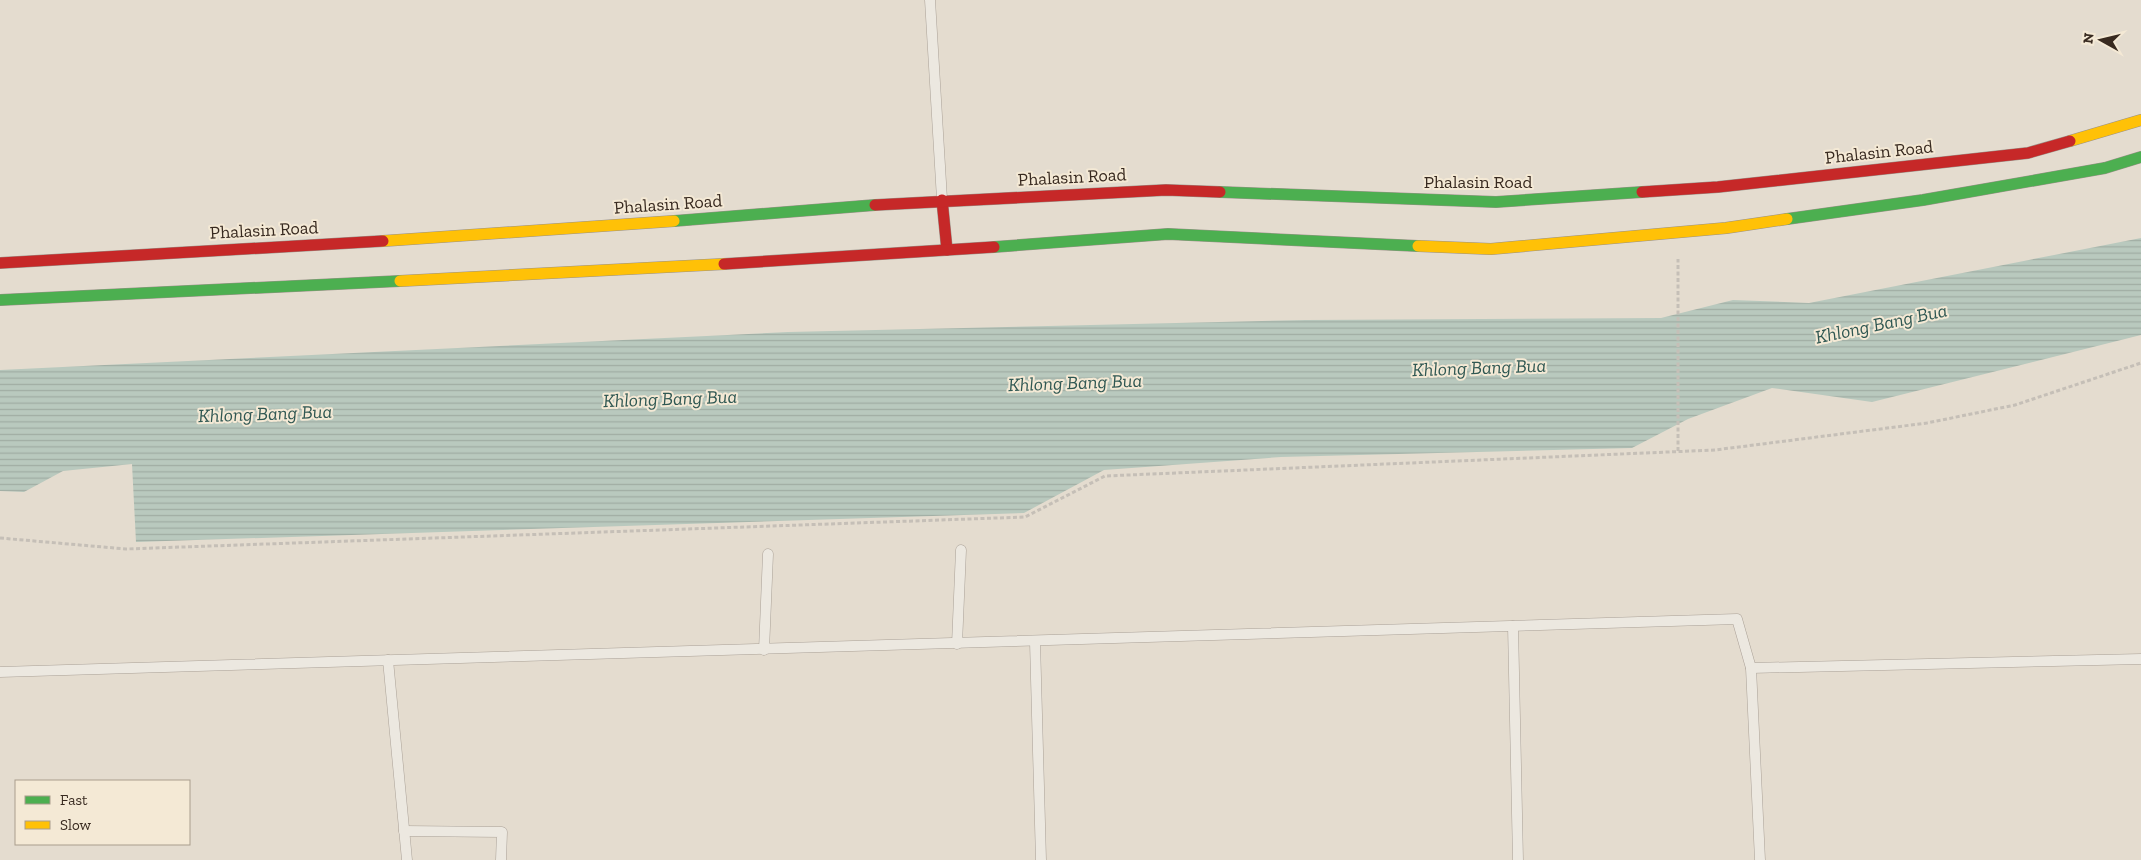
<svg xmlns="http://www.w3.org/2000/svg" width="2141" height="860" font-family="'Zilla Slab',serif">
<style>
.water{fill:url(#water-rules)}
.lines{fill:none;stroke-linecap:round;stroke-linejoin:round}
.lane-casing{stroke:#aaa197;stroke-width:11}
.fast-casing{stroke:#999188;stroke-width:12}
.slow-casing{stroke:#999188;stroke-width:12}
.jam-casing{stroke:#999188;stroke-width:12}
.path{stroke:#c5bfb7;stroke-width:3;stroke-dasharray:4 2.5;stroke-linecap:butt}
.lane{stroke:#ece8e0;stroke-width:10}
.fast{stroke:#4caf50;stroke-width:11}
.slow{stroke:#ffc107;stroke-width:11}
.jam{stroke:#c62828;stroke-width:11}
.labels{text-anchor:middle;stroke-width:4;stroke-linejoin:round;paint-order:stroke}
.street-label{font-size:18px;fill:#382a20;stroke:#f4e9d5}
.water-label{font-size:19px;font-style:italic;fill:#2f5752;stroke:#f4e9d5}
</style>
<defs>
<pattern id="water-rules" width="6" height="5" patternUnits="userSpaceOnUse" patternTransform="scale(1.25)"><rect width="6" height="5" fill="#b9c9be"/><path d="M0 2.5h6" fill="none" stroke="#a0ada3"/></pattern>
</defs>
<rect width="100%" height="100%" fill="#e4dccf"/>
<polygon class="water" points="2141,238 2141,335 1872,402 1772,388 1688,419 1632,448 1281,457 1104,470 1024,513 136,542 132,464 63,471 24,492 0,491 0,370 788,332 1306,320 1661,318 1733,300 1809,303"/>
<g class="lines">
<defs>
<g id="lane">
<polyline points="930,0 942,199"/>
<polyline points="1513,626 1518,860"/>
<polyline points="1035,642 1041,860"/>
<polyline points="957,644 961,550"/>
<polyline points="764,650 768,554"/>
<polyline points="388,660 407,860"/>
<polyline points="1751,668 2141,659"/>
<polyline points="0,672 1737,619 1751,668 1760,860"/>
<polyline points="404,831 502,832 501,860"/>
</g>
<g id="fast">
<polyline points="1220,192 1496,202 1642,192"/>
<polyline points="1787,219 1923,200 2105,168 2141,157"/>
<polyline points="674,221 875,205"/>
<polyline points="994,247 1168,234 1418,246"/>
<polyline points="0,300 400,281"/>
</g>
<g id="slow">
<polyline points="2070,141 2141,120"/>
<polyline points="383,241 674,221"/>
<polyline points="1418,246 1491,249 1726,228 1787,219"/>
<polyline points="400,281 724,264"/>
</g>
<g id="jam">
<polyline points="1642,192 1718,187 2028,153 2070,141"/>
<polyline points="942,200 947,250"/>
<polyline points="875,205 1166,190 1220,192"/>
<polyline points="0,263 383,241"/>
<polyline points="724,264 994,247"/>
</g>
</defs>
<use href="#lane" class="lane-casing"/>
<use href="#fast" class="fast-casing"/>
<use href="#slow" class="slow-casing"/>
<use href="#jam" class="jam-casing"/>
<g class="path">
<polyline points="1678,451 1678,259"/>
<polyline points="0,538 126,549 1025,517 1105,476 1715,450 1927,423 2015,405 2141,363"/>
</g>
<use href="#lane" class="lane"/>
<use href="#fast" class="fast"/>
<use href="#slow" class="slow"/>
<use href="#jam" class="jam"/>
</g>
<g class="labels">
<g class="street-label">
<text transform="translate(1879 152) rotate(-6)" y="6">Phalasin Road</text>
<text transform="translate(1072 177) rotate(-3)" y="6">Phalasin Road</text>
<text x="1478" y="188">Phalasin Road</text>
<text transform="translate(668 204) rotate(-4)" y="6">Phalasin Road</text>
<text transform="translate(264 230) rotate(-3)" y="6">Phalasin Road</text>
</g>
<g class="water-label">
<text transform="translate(1881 323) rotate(-12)" y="7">Khlong Bang Bua</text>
<text transform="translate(1479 367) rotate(-2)" y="7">Khlong Bang Bua</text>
<text transform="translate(1075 382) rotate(-2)" y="7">Khlong Bang Bua</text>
<text transform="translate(670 398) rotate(-2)" y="7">Khlong Bang Bua</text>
<text transform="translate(265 413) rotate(-2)" y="7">Khlong Bang Bua</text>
</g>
</g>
<rect x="15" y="780" width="175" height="65" fill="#f4e9d5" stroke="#a99d8d"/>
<rect x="25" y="796" width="25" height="8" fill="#4caf50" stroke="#a99d8d"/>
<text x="60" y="805" font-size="15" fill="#382a20">Fast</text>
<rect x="25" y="821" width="25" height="8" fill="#ffc107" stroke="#a99d8d"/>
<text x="60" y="830" font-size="15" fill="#382a20">Slow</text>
<g transform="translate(2101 40) rotate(278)" stroke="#f4e9d5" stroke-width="4" paint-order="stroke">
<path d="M0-4L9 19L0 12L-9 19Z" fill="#382a20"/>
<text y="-8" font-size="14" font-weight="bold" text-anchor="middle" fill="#382a20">N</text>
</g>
</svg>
